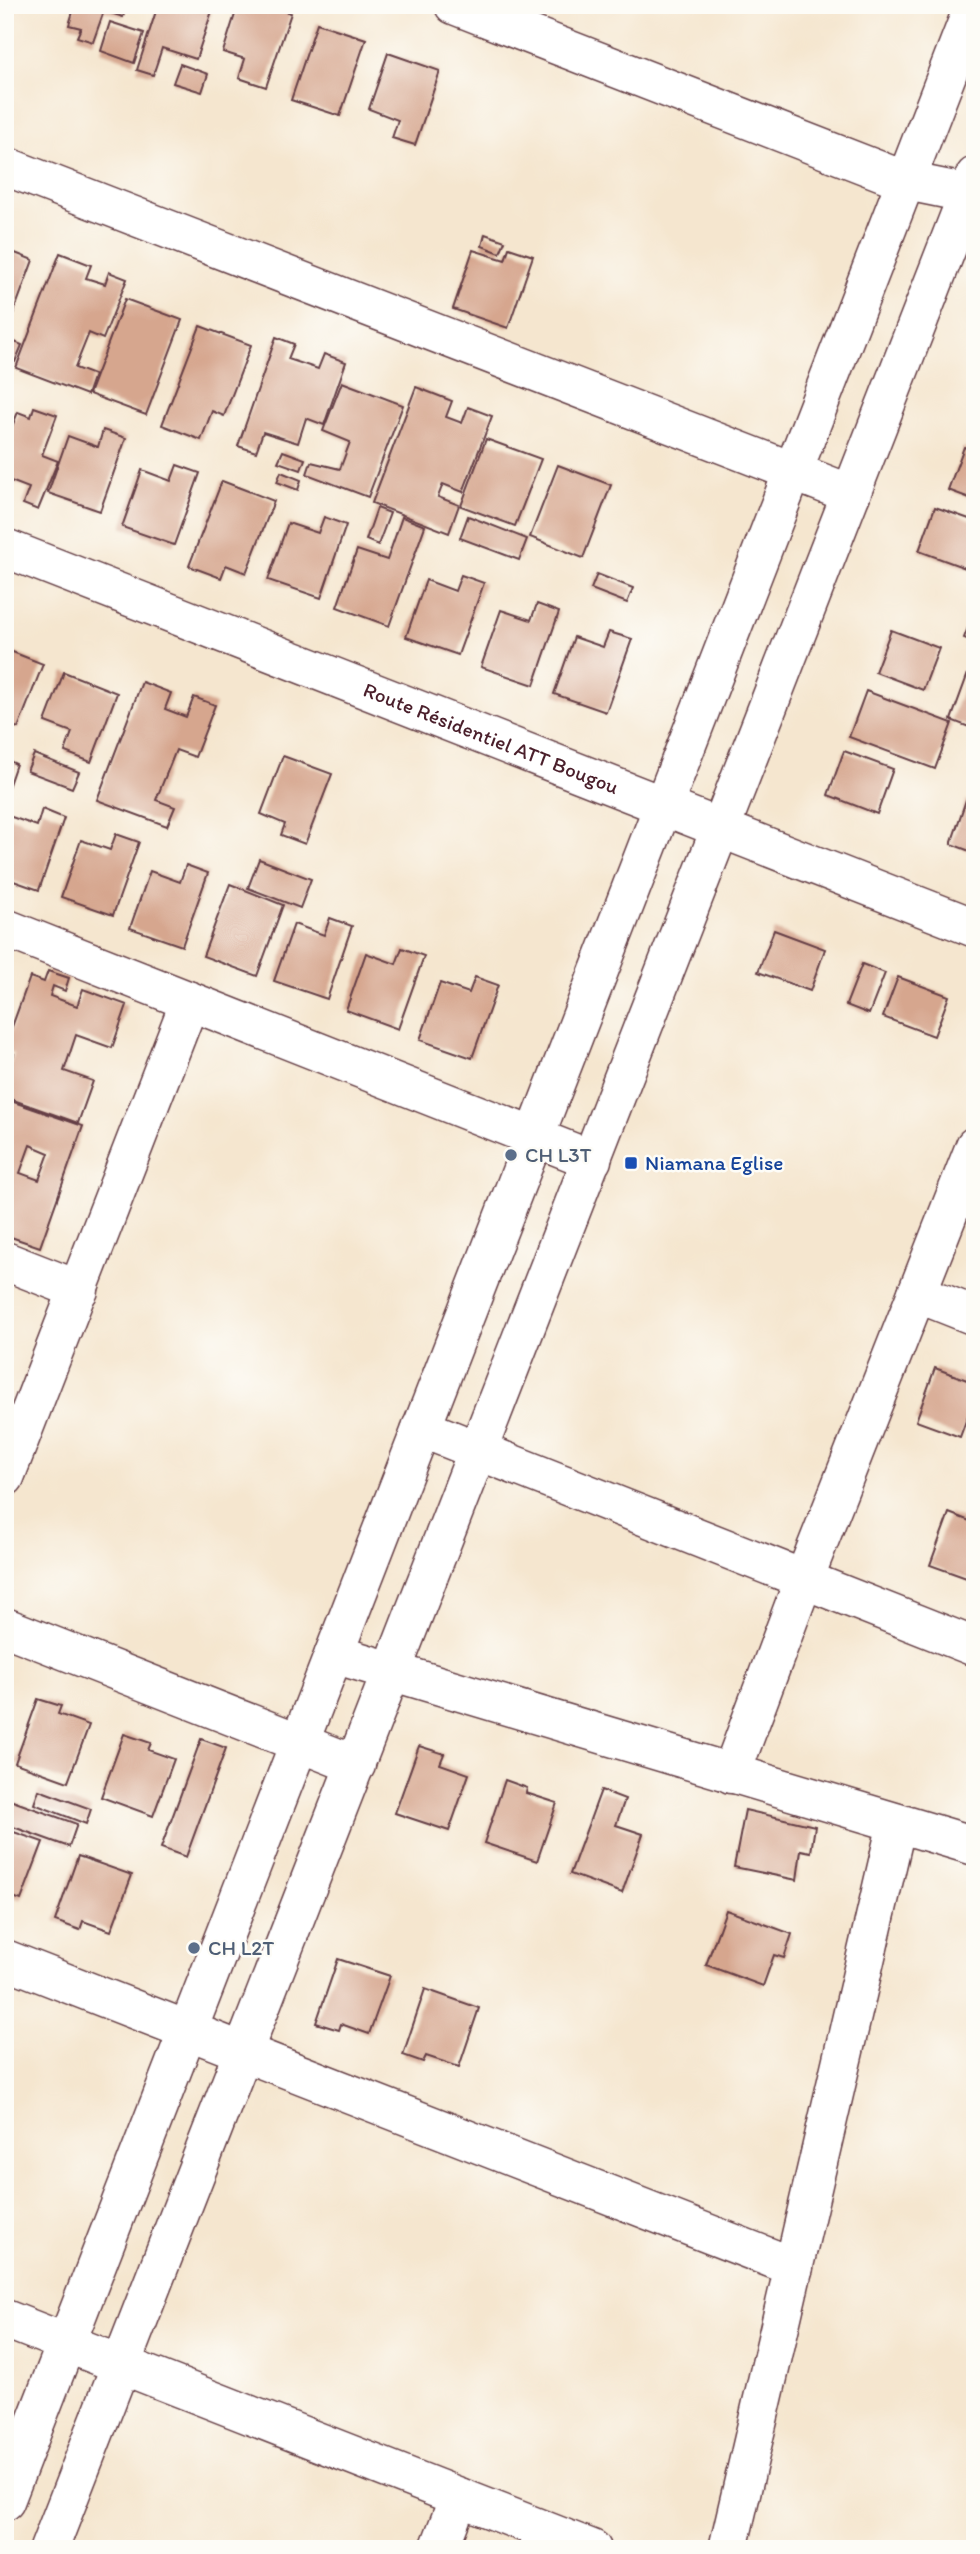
<svg xmlns="http://www.w3.org/2000/svg" width="980" height="2554" font-family="Itim,sans-serif">
<style>
.building{fill:#d6a68e;fill-rule:evenodd}
.lines{fill:none;stroke-linecap:round;stroke-linejoin:round}
.minor-casing{stroke:#643d44;stroke-width:41}
.minor{stroke:#fff;stroke-width:38}
.service-dot{fill:#5c6f8a;stroke:#fdfcf7;stroke-width:2.5}
.transit-dot{fill:#1a4fb4;stroke:#fdfcf7;stroke-width:2.5}
.labels{text-anchor:middle;stroke-width:5;stroke-linejoin:round;paint-order:stroke}
.street-label{font-size:21px;fill:#4a1f2b;stroke:#fdfcf7}
.service-label{font-size:21px;fill:#4e5e75;stroke:#fdfcf7;text-anchor:start}
.transit-label{font-size:21px;fill:#164399;stroke:#fdfcf7;text-anchor:start}
</style>
<rect width="100%" height="100%" fill="#fdfcf7"/>
<filter id="ink" filterUnits="userSpaceOnUse"><feTurbulence type="fractalNoise" baseFrequency=".0143" numOctaves="2"/><feDisplacementMap in="SourceGraphic" scale="14" xChannelSelector="R" yChannelSelector="G"/><feConvolveMatrix kernelMatrix="1 2 1 2 8 2 1 2 1" color-interpolation-filters="sRGB"/></filter>
<filter id="wash" filterUnits="userSpaceOnUse"><feTurbulence type="fractalNoise" baseFrequency=".00686" numOctaves="4" result="noise"/><feDisplacementMap in="SourceGraphic" scale="28" xChannelSelector="R" yChannelSelector="G"/><feGaussianBlur stdDeviation="1.57" result="paint"/><feColorMatrix in="noise" values="0 0 0 0 0 0 0 0 0 0 0 0 0 0 0 0 0 1.4 0 .05"/><feComposite in="paint" operator="in"/></filter>
<g filter="url(#wash)">
<rect width="100%" height="100%" fill="#f5e6cf"/>
<g id="blocks">
<g class="building">
<polygon points="75,5 127,5 123,17 104,11 93,42 77,37 81,28 69,25"/>
<polygon points="158,5 214,5 196,59 162,48 153,75 137,70"/>
<polygon points="238,5 269,5 291,13 266,87 239,78 245,59 223,52"/>
<polygon points="110,22 144,33 134,63 101,51"/>
<polygon points="317,23 366,39 340,116 291,100"/>
<polygon points="388,53 440,71 415,145 392,138 398,120 369,109"/>
<polygon points="180,64 208,74 202,92 173,83"/>
<polygon points="485,234 505,241 500,253 482,246"/>
<polygon points="509,248 533,256 508,328 453,309 473,250 505,260"/>
<polygon points="5,249 33,260 6,333 5,333"/>
<polygon points="60,253 91,265 86,278 105,284 109,272 127,279 103,339 89,333 75,368 94,375 87,395 16,368"/>
<polygon points="125,299 182,320 146,415 89,394"/>
<polygon points="200,326 251,345 224,416 212,411 201,440 162,425"/>
<polygon points="276,337 294,344 288,359 318,369 324,354 346,362 324,425 306,418 298,443 263,432 256,452 238,446"/>
<polygon points="5,338 22,345 15,362 5,358"/>
<polygon points="342,382 403,405 368,497 307,474 311,462 340,469 350,442 323,431"/>
<polygon points="416,387 452,401 446,417 462,423 468,407 492,416 463,492 443,484 438,497 459,505 449,533 372,503"/>
<polygon points="34,407 57,415 42,455 58,461 38,510 23,504 29,488 11,481 5,496 5,443 18,412 31,417"/>
<polygon points="103,430 126,438 100,511 48,493 68,436 98,447"/>
<polygon points="486,439 541,459 515,526 461,506"/>
<polygon points="964,447 975,451 975,500 948,490"/>
<polygon points="283,451 305,459 301,470 278,462"/>
<polygon points="177,465 200,473 174,545 122,527 142,470 171,481"/>
<polygon points="558,465 611,485 583,558 530,537"/>
<polygon points="281,472 301,480 298,490 277,482"/>
<polygon points="222,481 274,501 246,573 226,565 221,578 189,566"/>
<polygon points="935,507 975,521 975,551 968,569 919,551"/>
<polygon points="377,508 390,513 378,545 366,540"/>
<polygon points="468,516 527,539 519,560 460,538"/>
<polygon points="324,517 346,525 321,598 268,580 288,523 318,533"/>
<polygon points="402,517 425,526 389,626 337,607 357,550 387,560"/>
<polygon points="597,574 633,588 627,603 591,589"/>
<polygon points="461,575 484,583 458,655 406,637 426,580 455,591"/>
<polygon points="537,604 559,612 534,685 481,667 501,610 531,620"/>
<polygon points="975,609 975,642 964,638"/>
<polygon points="891,630 939,648 923,690 875,672"/>
<polygon points="609,632 632,639 606,712 554,694 574,637 603,647"/>
<polygon points="5,649 43,664 18,728 5,723"/>
<polygon points="974,657 975,725 974,729 951,720"/>
<polygon points="64,672 117,693 91,762 65,752 72,732 45,722"/>
<polygon points="142,682 171,693 165,709 186,717 194,697 215,705 195,757 176,750 156,800 175,807 167,826 97,800"/>
<polygon points="866,691 952,723 935,769 849,737"/>
<polygon points="844,751 893,769 877,814 828,795"/>
<polygon points="34,754 79,772 72,788 27,771"/>
<polygon points="283,756 332,774 305,844 281,835 285,824 261,814"/>
<polygon points="5,759 16,764 6,793 5,793"/>
<polygon points="966,800 975,803 975,853 951,844"/>
<polygon points="42,809 64,818 39,890 5,878 5,818 6,815 37,826"/>
<polygon points="116,834 139,842 113,915 61,897 81,840 110,850"/>
<polygon points="259,859 311,879 300,908 248,888"/>
<polygon points="186,865 208,873 182,946 130,928 150,871 180,882"/>
<polygon points="230,884 283,905 257,976 203,956"/>
<polygon points="330,918 352,926 327,999 274,981 294,924 324,935"/>
<polygon points="774,930 825,949 810,991 758,972"/>
<polygon points="402,948 424,956 398,1029 346,1010 366,953 396,964"/>
<polygon points="862,964 885,973 869,1014 846,1005"/>
<polygon points="48,971 69,978 65,991 53,986 50,996 77,1006 83,989 127,1005 112,1048 76,1035 64,1071 93,1081 78,1123 5,1097 5,1079 14,1054 5,1051 5,1046 30,977 44,982"/>
<polygon points="475,977 498,985 472,1058 420,1040 440,983 469,993"/>
<polygon points="898,977 949,996 934,1036 883,1017"/>
<path d="M 5,1099 L 83,1126 L 40,1247 L 5,1235 ZM 30,1145 L 49,1153 L 39,1180 L 20,1173 Z"/>
<polygon points="935,1368 975,1383 975,1396 960,1437 916,1421"/>
<polygon points="949,1513 975,1523 975,1581 930,1565"/>
<polygon points="38,1699 61,1706 58,1714 89,1725 68,1782 15,1763"/>
<polygon points="124,1734 151,1743 148,1750 174,1759 153,1816 101,1797"/>
<polygon points="201,1739 226,1748 186,1857 161,1848"/>
<polygon points="419,1746 444,1754 440,1764 469,1774 449,1831 395,1813"/>
<polygon points="505,1780 527,1788 526,1793 557,1803 537,1861 484,1843"/>
<polygon points="39,1790 91,1809 86,1824 34,1804"/>
<polygon points="601,1790 625,1799 616,1825 643,1834 622,1893 570,1874"/>
<polygon points="7,1799 77,1824 69,1847 5,1824"/>
<polygon points="745,1810 815,1826 811,1852 801,1850 797,1880 734,1867"/>
<polygon points="5,1829 43,1842 21,1900 5,1894"/>
<polygon points="78,1856 132,1875 111,1931 83,1921 80,1930 55,1921"/>
<polygon points="726,1910 792,1934 784,1958 774,1955 763,1986 706,1965"/>
<polygon points="338,1959 390,1976 369,2034 341,2024 339,2030 316,2023"/>
<polygon points="425,1989 479,2008 459,2067 426,2056 423,2062 403,2055"/>
</g>
</g>
</g>
<g filter="url(#ink)">
<use href="#blocks" fill-opacity="0" stroke="#643d44" stroke-width="2"/>
<g class="lines">
<defs>
<g id="minor">
<polyline points="454,5 906,181 975,195"/>
<polyline points="5,166 851,494"/>
<path id="s1" d="M 5,548 L 975,928"/>
<polyline points="5,928 592,1160"/>
<polyline points="5,1261 79,1290"/>
<polyline points="917,1293 975,1316"/>
<polyline points="421,1428 975,1647"/>
<polyline points="5,1477 190,1001"/>
<polyline points="5,1627 356,1765"/>
<polyline points="334,1654 975,1846"/>
<polyline points="731,1774 804,1579 975,1146"/>
<polyline points="5,1959 794,2267"/>
<polyline points="5,2319 592,2549"/>
<polyline points="5,2501 974,5"/>
<polyline points="49,2549 975,176"/>
<polyline points="439,2549 459,2497"/>
<polyline points="728,2549 897,1823"/>
</g>
</defs>
<use href="#minor" class="minor-casing"/>
<use href="#minor" class="minor"/>
</g>
</g>
<g class="service-dot">
<circle cx="511" cy="1155" r="7"/>
<circle cx="194" cy="1948" r="7"/>
</g>
<rect class="transit-dot" x="624" y="1156" width="14" height="14" rx="3.5"/>
<g class="labels">
<g class="street-label">
<text dy="7" stroke="none"><textPath href="#s1" startOffset="522">Route Résidentiel ATT Bougou</textPath></text>
</g>
<g class="service-label">
<text x="525" y="1162">CH L3T</text>
<text x="208" y="1955">CH L2T</text>
</g>
<g class="transit-label">
<text x="645" y="1170">Niamana Eglise</text>
</g>
</g>
<rect width="980" height="2554" fill="none" stroke="#fdfcf7" stroke-width="28"/>
</svg>
